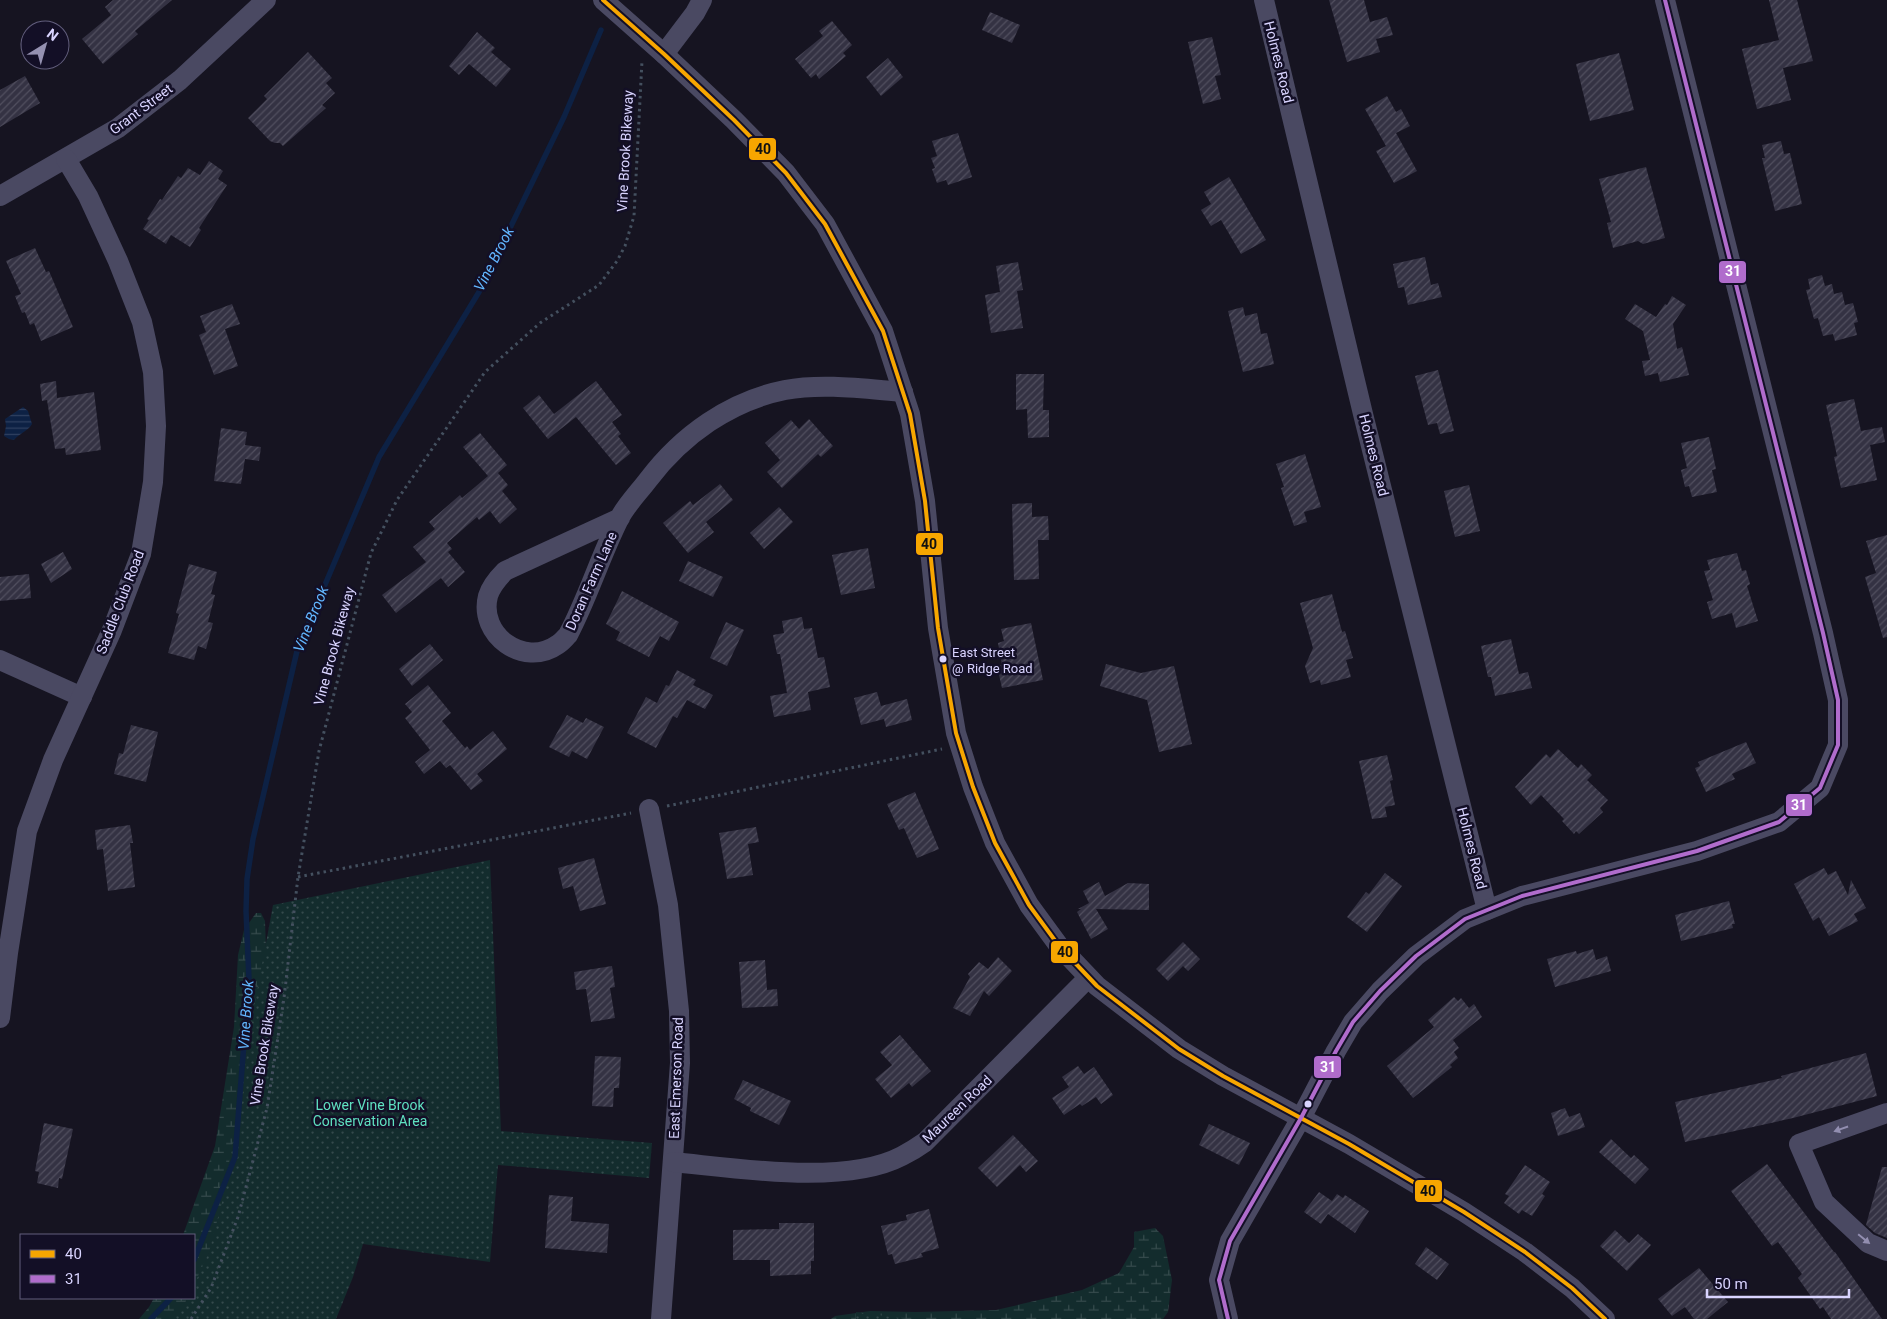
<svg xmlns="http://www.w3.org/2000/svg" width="1887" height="1319" font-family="Roboto,sans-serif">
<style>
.wetland{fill:url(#wetland-marsh)}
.park{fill:url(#park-dots)}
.water{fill:url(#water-rules)}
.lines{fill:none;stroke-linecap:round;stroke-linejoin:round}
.stream{stroke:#0d2144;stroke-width:5.5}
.building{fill:url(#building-hatch)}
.path{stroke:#44505f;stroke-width:3;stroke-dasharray:2.5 4;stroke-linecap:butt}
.minor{stroke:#4a4962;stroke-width:20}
.bus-1-casing{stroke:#130f26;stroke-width:8}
.bus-2-casing{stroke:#130f26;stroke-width:8}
.bus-1{stroke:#f7a600;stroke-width:4}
.bus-2{stroke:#b06ccc;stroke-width:4}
.oneway{fill:#928eb0}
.bus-dot{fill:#d9d4ff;stroke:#130f26;stroke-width:2}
.labels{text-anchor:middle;stroke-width:5;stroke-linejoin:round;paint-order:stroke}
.bus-label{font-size:13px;fill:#d9d4ff;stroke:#130f26;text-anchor:start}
.street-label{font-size:14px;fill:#d9d4ff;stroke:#130f26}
.park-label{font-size:14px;fill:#5fe0c0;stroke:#130f26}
.water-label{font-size:15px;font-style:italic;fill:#62b6ff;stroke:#130f26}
.line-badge{stroke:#130f26;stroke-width:2}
.badge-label{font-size:14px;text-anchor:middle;font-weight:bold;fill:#fff}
.pale-badge-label{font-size:14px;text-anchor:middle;font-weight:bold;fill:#111}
</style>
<defs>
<pattern id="wetland-marsh" width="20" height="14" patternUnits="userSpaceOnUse" patternTransform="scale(1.25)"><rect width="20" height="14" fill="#132c2d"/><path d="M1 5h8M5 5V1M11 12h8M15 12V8" fill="none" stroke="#354a4c"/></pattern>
<pattern id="park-dots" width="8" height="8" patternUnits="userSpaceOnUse" patternTransform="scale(1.25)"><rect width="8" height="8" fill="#132c2d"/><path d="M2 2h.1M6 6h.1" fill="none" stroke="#354a4c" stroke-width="1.8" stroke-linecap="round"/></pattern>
<pattern id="water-rules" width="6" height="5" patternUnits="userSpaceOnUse" patternTransform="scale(1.25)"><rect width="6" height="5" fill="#0d2144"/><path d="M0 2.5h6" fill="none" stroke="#304060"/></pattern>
<pattern id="building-hatch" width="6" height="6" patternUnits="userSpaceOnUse" patternTransform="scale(1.25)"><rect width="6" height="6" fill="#343243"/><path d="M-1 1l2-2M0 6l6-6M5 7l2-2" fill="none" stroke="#514f5f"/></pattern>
</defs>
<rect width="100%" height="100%" fill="#161421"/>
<g class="wetland">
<polygon points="256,913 261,913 265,921 266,949 245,1169 194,1288 194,1235 183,1235 215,1146 234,1027 238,955 244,930"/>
<polygon points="1155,1228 1163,1236 1172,1280 1168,1312 1163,1319 831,1319 835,1316 870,1311 916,1312 996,1310 1082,1290 1119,1273 1134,1247 1134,1232"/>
<polygon points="154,1298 188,1298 176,1319 139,1319 149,1307"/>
</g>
<g class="park">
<polygon points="490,860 501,1131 652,1143 649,1178 498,1165 490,1262 363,1244 353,1277 336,1319 174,1319 188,1298 194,1298 194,1285 209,1252 222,1202 239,1106 254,1008 273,905"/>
<polygon points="856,1312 907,1319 856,1319"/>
</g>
<path class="water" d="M 23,407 L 28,411 L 32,424 C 28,431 20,433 14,440 L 9,439 L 4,436 L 6,426 L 5,419 Z"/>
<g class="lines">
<g class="stream">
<polyline points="194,1260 235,1157 249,980 246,911 247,879 253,839 297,651 379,457 479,292 564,117 601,30"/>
<polyline points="151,1319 171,1298"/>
</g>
</g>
<g class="building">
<polygon points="113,0 172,0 135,31 138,34 103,64 82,39 111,15 105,7"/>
<polygon points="1329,0 1364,0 1370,22 1387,17 1393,35 1376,39 1380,52 1347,62"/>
<polygon points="1769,0 1797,0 1813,61 1783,68 1791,100 1757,109 1742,49 1779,40"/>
<polygon points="990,12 1020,25 1012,43 982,30"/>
<polygon points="832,21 852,45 843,53 846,56 819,79 816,74 811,78 795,59 823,36 819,31"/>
<polygon points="477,32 495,48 491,52 511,69 496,87 469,64 459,75 449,66"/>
<polygon points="1212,37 1221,75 1215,76 1221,99 1203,104 1188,42"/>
<polygon points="308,52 332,78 326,83 335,93 322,105 326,108 283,146 280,143 275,143 270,141 248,118 267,99 264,96"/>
<polygon points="1619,53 1634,110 1590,121 1576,64"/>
<polygon points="888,58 903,77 881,96 866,77"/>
<polygon points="25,76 40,103 0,127 0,90"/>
<polygon points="1387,96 1396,112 1401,109 1410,126 1396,133 1417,171 1394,183 1376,151 1386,146 1365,109"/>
<polygon points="958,133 972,177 948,185 946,180 937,183 932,169 935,168 931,158 937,156 932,141"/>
<polygon points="1781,141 1784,154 1790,153 1802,204 1775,211 1762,158 1765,158 1762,145"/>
<polygon points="209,161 223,171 218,179 227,185 199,228 201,230 190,247 171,235 166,244 143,229 149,220 147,219 160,199 162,200 178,176 181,178 188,168 200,175"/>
<polygon points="1646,167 1665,238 1643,244 1638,241 1613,248 1607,223 1611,222 1599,179"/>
<polygon points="1229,177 1266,240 1241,254 1221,220 1211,226 1201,210 1211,204 1204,192"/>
<polygon points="35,248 46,272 49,271 73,327 41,341 34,323 30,325 25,312 22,313 15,296 21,294 6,261"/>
<polygon points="1425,257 1431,285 1438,283 1442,297 1408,305 1404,287 1398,288 1393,264"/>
<polygon points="1018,262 1023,290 1017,291 1023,328 991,333 985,295 1000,292 996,266"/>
<polygon points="1822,275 1825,286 1832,284 1834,294 1842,292 1845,305 1853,303 1858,322 1854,323 1857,335 1835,341 1833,334 1823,336 1818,318 1814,319 1806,290 1810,289 1808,279"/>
<polygon points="1672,296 1686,305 1673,324 1677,349 1682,347 1689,375 1660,382 1658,373 1645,376 1642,361 1650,360 1643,331 1625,319 1635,304 1656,317 1665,304 1667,305"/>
<polygon points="232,304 240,324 225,329 238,366 214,375 199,335 206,332 200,316"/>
<polygon points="1243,307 1245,316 1257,313 1261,334 1267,333 1274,364 1243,372 1228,311"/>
<polygon points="1438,370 1454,431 1440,434 1437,423 1428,425 1415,376"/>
<polygon points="1016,374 1044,374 1043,410 1049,410 1049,437 1028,438 1027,409 1016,410"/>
<polygon points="56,381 57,398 94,392 101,450 66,455 65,448 55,449 47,400 42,401 40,384"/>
<polygon points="596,381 622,415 612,422 621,434 618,436 631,453 616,465 576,417 548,439 523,408 539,395 554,414"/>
<polygon points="1854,399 1861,431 1882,427 1885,442 1870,445 1877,480 1841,488 1834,457 1837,456 1826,405"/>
<polygon points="809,419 833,446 821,457 818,454 782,488 767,472 780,460 765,443 791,420 799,429"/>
<polygon points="221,428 247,432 245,445 261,447 259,461 245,459 241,484 214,481"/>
<polygon points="480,433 507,465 498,473 508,485 502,491 517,509 500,524 490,511 479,520 477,517 447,543 452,549 448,552 465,572 448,587 441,578 396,613 382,595 426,562 413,547 435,529 429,522 460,495 462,498 488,476 463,447"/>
<polygon points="1709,437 1716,469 1712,470 1717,492 1692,497 1689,486 1685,487 1681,470 1687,468 1681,443"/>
<polygon points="1305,454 1321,507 1304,512 1307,522 1294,526 1281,488 1284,487 1276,464"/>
<polygon points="720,484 733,500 706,522 714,532 688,553 663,523 690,501 693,505"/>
<polygon points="1469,485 1480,531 1455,537 1444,491"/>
<polygon points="1032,503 1032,517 1048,516 1049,540 1038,540 1039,579 1014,580 1012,504"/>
<polygon points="779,507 793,522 764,549 750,533"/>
<polygon points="1887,535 1887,637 1883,638 1865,577 1876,573 1866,541"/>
<polygon points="868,548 875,588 841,595 832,555"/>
<polygon points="63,552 72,569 51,583 41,564"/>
<polygon points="1737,553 1742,571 1746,570 1750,584 1747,586 1758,621 1736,628 1732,613 1712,619 1707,602 1713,600 1704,571 1710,570 1707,560"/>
<polygon points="688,561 723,577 713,597 679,581"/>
<polygon points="189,564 217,572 211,594 215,595 208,622 213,623 206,649 198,646 194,660 168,653 179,614 176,613"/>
<polygon points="29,574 31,598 0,601 0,577"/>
<polygon points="622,591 679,622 669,641 660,636 649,657 616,640 620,632 606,624"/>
<polygon points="1332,594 1342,632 1345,631 1353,658 1346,660 1351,677 1321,685 1320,680 1310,683 1305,666 1313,648 1300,603"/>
<polygon points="802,617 804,629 812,628 818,658 824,657 830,687 808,692 811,710 774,717 770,696 787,693 780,654 777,654 773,635 784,633 782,621"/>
<polygon points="726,622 744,630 727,666 710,658"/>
<polygon points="1031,623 1043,680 1002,688 997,666 1002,665 998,643 1004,641 1001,629"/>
<polygon points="1511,639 1519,674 1528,672 1532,688 1495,696 1491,677 1488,677 1481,646"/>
<polygon points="430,644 443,660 412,686 399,669"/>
<polygon points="1106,664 1141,673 1174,666 1192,744 1159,752 1147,700 1100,686"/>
<polygon points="677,670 696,680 693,685 713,695 705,709 687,700 677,718 673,716 656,748 627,733 646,697 657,703 666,685 669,686"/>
<polygon points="428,685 451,713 442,721 465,748 467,746 470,750 493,731 507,749 477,774 483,781 471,790 450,765 446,768 440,761 424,774 415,762 430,750 405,718 412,712 405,704"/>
<polygon points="877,692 881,706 907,699 912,720 886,727 884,719 861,725 854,698"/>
<polygon points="567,715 583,723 586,718 604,727 587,759 572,751 569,757 549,747"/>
<polygon points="131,725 158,732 146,782 114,774 119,753 123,754"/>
<polygon points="1746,742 1756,763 1732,774 1735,779 1706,792 1695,768 1700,766 1698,762"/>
<polygon points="1558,749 1578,768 1581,764 1592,775 1587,780 1608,800 1600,808 1603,812 1579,834 1576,831 1574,834 1562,821 1564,819 1541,795 1531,805 1515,787 1546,754 1550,758"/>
<polygon points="1387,755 1393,780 1390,781 1395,805 1385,807 1387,817 1372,819 1359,761"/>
<polygon points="915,792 939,849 917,858 904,828 899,830 887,804"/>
<polygon points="130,825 133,843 130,843 135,887 108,891 103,849 97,850 95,830"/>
<polygon points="756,827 759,842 748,844 753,875 727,879 719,833"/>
<polygon points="594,858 606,904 580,911 573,886 563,889 558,868"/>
<polygon points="1824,868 1828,875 1836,871 1848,895 1851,880 1866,908 1854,914 1858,921 1829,936 1819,917 1813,921 1794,884"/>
<polygon points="1385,873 1402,886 1367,932 1347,917 1366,892 1369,894"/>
<polygon points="1099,882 1105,896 1128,883 1149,884 1149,910 1096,909 1108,929 1091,939 1077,912 1081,909 1078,909 1089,903 1083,891"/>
<polygon points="1729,901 1735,924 1732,924 1733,928 1681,941 1675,915"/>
<polygon points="1183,942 1200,959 1188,971 1183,966 1168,981 1156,969"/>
<polygon points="1593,949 1596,960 1607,956 1611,971 1555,987 1547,959 1576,951 1577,954"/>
<polygon points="998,957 1012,971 989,996 984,991 970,1016 953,1008 970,977 968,974 979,962 988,969"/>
<polygon points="765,960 767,990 777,989 778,1006 742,1008 739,962"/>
<polygon points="612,966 615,987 610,988 615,1018 591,1022 586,989 576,990 574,972"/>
<polygon points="1454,997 1458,1001 1461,998 1469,1008 1474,1004 1482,1017 1453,1040 1459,1048 1454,1052 1458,1058 1450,1065 1452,1067 1413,1098 1387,1066 1434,1027 1428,1020"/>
<polygon points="900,1035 931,1071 912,1087 909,1083 891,1098 875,1079 892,1065 880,1052"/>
<polygon points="1866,1053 1877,1096 1793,1118 1685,1142 1675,1102 1782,1078 1781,1076"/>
<polygon points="595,1056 621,1057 619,1088 614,1088 613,1107 592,1106"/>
<polygon points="1078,1066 1084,1074 1094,1067 1113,1095 1101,1104 1096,1097 1082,1106 1080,1104 1064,1115 1052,1098 1069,1087 1062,1077"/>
<polygon points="743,1080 791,1101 779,1125 750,1111 751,1108 734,1099"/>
<polygon points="1565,1108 1569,1117 1580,1113 1585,1127 1558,1136 1551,1113"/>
<polygon points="44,1123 73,1129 62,1179 59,1178 58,1188 37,1183 39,1172 35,1171"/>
<polygon points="1209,1124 1250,1143 1239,1165 1199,1145"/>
<polygon points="1013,1135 1038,1161 1026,1172 1020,1165 997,1187 978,1168"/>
<polygon points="1611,1139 1631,1158 1634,1155 1649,1169 1635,1184 1599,1152"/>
<polygon points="1767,1164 1834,1252 1835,1252 1882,1319 1831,1319 1823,1307 1820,1309 1798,1278 1802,1274 1778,1242 1772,1246 1731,1191"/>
<polygon points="1525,1165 1550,1182 1542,1194 1545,1196 1532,1216 1522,1210 1519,1214 1504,1203 1509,1196 1505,1194"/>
<polygon points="1882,1167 1887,1167 1887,1238 1875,1233 1866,1225"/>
<polygon points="1319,1192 1332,1201 1337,1194 1343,1198 1345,1195 1369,1211 1355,1233 1328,1214 1321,1224 1304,1212"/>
<polygon points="549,1195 573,1197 571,1221 609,1224 607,1253 545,1248"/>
<polygon points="929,1209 939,1248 921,1253 923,1257 895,1264 892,1254 888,1255 881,1226 907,1220 906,1215"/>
<polygon points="779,1223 814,1223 814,1261 811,1261 811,1274 770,1276 770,1260 733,1260 733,1230 779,1229"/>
<polygon points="1615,1230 1629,1243 1638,1234 1651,1245 1627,1271 1600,1246"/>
<polygon points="1426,1247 1449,1264 1437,1280 1415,1264"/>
<polygon points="1699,1268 1728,1302 1707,1319 1694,1319 1685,1307 1672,1316 1658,1299"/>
</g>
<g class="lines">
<g class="path">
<polyline points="667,806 942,749"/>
<polyline points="298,877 631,813"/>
<polyline points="191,1319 211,1288 238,1217 267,1108 284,998 298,877 319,751 371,553 397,500 485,372 540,323 599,285 617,261 625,246 634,216 642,61"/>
</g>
<g class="minor">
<polyline points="603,0 664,54 734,120 786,173 825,224 883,331 910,414 925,501 938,628 956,733 973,787 995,843 1029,905 1059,946 1097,986 1179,1049 1223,1076 1349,1144 1464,1212 1525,1252 1572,1288 1605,1319"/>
<polyline points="1264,0 1363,414 1487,910"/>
<polyline points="664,54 695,13 702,0"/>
<polyline points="0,196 118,128 180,80 266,0"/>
<path d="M 620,518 L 505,571 C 498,578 491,586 488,596 C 478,635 524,668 557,645 C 561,643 565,638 568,635 C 588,597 600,557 619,519 C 626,505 639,492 648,480 C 682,435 730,401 785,390 C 823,383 865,389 903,392"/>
<polyline points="0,660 82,697"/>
<polyline points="649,809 668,905 679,1011 680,1063 661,1319"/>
<polyline points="0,1018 8,953 27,831 53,760 112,630 141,554 153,482 156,426 153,372 142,322 118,261 88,196 66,159"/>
<polyline points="1887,1113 1799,1144 1824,1202 1868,1243 1887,1251"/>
<path d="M 673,1162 C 736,1168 845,1186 902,1156 C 910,1152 918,1147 925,1142 L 1088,978"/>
<polyline points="1228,1319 1219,1280 1230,1241 1301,1118 1336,1051 1353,1022 1380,991 1416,956 1465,919 1522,896 1697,851 1779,822 1820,788 1838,745 1838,700 1823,633 1665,0"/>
</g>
<defs>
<polyline id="bus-1" points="603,0 664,54 734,120 786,173 825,224 883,331 910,414 925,501 938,628 956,733 973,787 995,843 1029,905 1059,946 1097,986 1179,1049 1223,1076 1349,1144 1464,1212 1525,1252 1572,1288 1605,1319"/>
<polyline id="bus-2" points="1228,1319 1219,1280 1230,1241 1301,1118 1336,1051 1353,1022 1380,991 1416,956 1465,919 1522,896 1697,851 1779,822 1820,788 1838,745 1838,700 1823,633 1665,0"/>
</defs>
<use href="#bus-1" class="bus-1-casing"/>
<use href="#bus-2" class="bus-2-casing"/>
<use href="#bus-1" class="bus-1"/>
<use href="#bus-2" class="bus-2"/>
</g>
<defs><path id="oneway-solid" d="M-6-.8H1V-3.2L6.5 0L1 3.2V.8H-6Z" transform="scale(1.25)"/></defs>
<g class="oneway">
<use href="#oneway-solid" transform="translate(1841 1129) rotate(161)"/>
<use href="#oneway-solid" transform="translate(1864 1239) rotate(39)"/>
</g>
<g class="bus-dot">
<circle cx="943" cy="659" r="4.5"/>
<circle cx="1308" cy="1104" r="4.5"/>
</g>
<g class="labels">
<g class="bus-label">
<text x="952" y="657">East Street<tspan x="952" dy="16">@ Ridge Road</tspan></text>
</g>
<g class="street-label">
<text transform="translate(1279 62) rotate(76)" y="5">Holmes Road</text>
<text transform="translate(141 109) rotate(-37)" y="5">Grant Street</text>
<text transform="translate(625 151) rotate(-87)" y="5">Vine Brook Bikeway</text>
<text transform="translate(1374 455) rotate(76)" y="5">Holmes Road</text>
<text transform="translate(591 581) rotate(-66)" y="5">Doran Farm Lane</text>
<text transform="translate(120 602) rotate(-69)" y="5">Saddle Club Road</text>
<text transform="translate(334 646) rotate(-75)" y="5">Vine Brook Bikeway</text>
<text transform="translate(1472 848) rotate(76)" y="5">Holmes Road</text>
<text transform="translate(264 1045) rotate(-81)" y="5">Vine Brook Bikeway</text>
<text transform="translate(676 1078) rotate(-88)" y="5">East Emerson Road</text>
<text transform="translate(957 1109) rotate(-44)" y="5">Maureen Road</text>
</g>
<g class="park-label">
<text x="370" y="1110">Lower Vine Brook<tspan x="370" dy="16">Conservation Area</tspan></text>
</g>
<g class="water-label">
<text transform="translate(494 259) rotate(-63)" y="5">Vine Brook</text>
<text transform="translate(311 619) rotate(-68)" y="5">Vine Brook</text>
<text transform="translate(246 1015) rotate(-86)" y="5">Vine Brook</text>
</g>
</g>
<g class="line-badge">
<rect x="748" y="137" width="29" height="24" rx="5" fill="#f7a600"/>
<rect x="1718" y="260" width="29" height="24" rx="5" fill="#b06ccc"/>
<rect x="915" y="532" width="29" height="24" rx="5" fill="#f7a600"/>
<rect x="1785" y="793" width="28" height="24" rx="5" fill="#b06ccc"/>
<rect x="1050" y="940" width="29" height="24" rx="5" fill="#f7a600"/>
<rect x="1313" y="1055" width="29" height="24" rx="5" fill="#b06ccc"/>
<rect x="1414" y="1179" width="29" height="24" rx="5" fill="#f7a600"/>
</g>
<g class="badge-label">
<text x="1733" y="276">31</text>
<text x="1799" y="810">31</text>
<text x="1328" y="1072">31</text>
</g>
<g class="pale-badge-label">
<text x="763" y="154">40</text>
<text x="929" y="549">40</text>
<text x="1065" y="957">40</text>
<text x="1428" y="1196">40</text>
</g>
<rect x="20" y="1234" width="175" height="65" fill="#130f26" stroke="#625e7d"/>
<rect x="30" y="1250" width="25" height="8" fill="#f7a600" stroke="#625e7d"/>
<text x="65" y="1259" font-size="15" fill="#d9d4ff">40</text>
<rect x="30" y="1275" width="25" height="8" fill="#b06ccc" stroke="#625e7d"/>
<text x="65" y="1284" font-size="15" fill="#d9d4ff">31</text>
<g transform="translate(45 45) rotate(37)"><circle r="24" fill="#130f26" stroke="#625e7d"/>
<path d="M0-4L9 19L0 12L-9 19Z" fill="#9591b1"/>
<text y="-8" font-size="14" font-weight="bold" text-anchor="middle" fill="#d9d4ff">N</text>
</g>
<path d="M1707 1289v8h142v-8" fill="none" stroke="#d9d4ff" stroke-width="2.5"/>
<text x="1714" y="1289" font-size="15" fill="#d9d4ff" stroke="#130f26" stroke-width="4" paint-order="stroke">50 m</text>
</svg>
